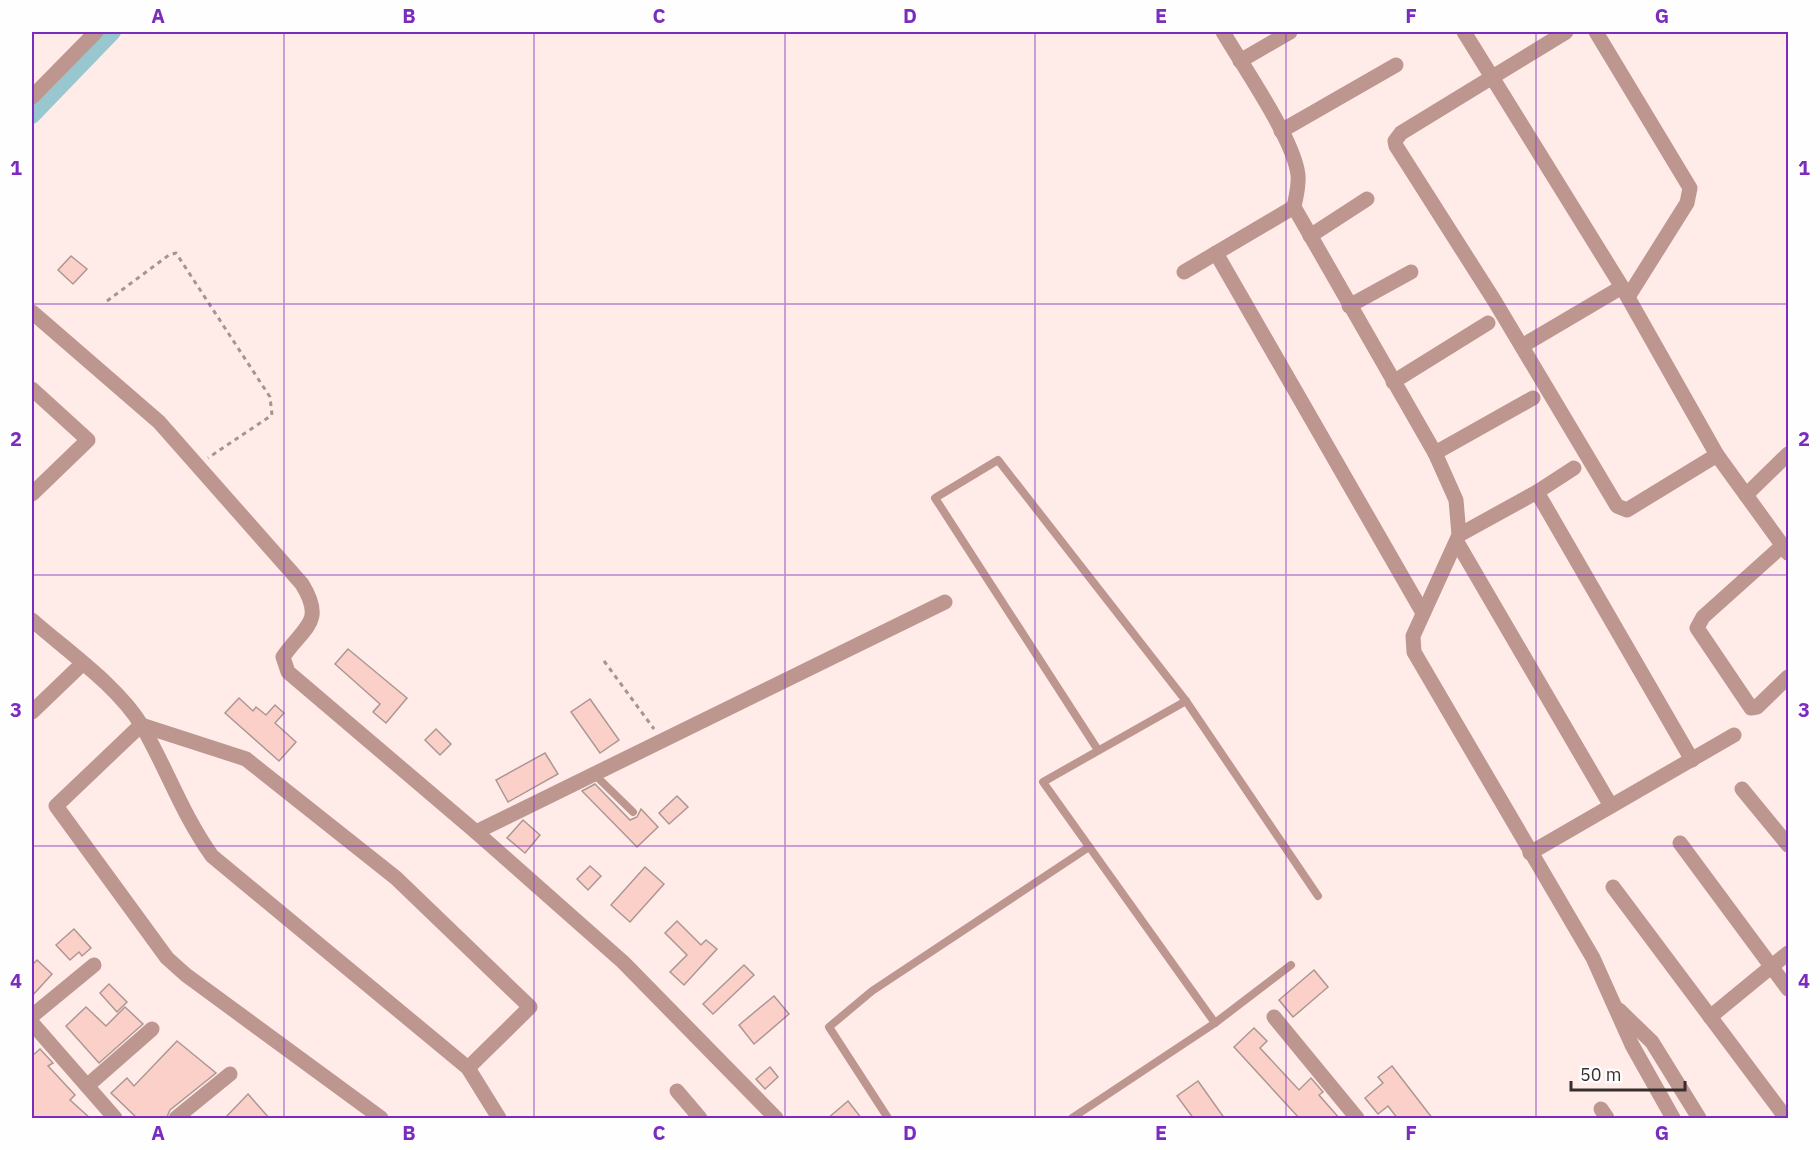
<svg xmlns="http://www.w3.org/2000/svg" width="1820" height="1150" font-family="'IBM Plex Sans',sans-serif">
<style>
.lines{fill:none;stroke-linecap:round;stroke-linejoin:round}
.canal{stroke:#99c7cf;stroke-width:16}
.building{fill:#fbd0c9;stroke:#ac9793;stroke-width:1.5}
.path{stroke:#a49593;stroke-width:3;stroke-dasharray:4.5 4.5;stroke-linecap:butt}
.service{stroke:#be9690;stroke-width:8}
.minor{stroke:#be9690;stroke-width:15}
.grid{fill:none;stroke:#7b2cbf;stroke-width:1.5;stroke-opacity:0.55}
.neatline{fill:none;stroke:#7b2cbf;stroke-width:2}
.grid-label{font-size:20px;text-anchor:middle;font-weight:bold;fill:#7b2cbf}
</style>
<rect width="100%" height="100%" fill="#ffece9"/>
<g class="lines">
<polyline class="canal" points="32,116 113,32"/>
</g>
<g class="building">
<polygon points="71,256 87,269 73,284 58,270"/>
<polygon points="348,649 407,698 386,723 373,712 380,704 335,664"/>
<polygon points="239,698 253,711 256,707 266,715 275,705 284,713 275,723 296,742 279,761 225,713"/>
<polygon points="590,699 619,740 600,753 571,712"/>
<polygon points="436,729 451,744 440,755 425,740"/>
<polygon points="545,753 558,774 508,802 496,780"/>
<polygon points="595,784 630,820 637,817 641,809 658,827 637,847 582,791"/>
<polygon points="677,796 688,807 669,824 659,813"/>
<polygon points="523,820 540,835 525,853 507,838"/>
<polygon points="590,866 601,876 588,890 577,879"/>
<polygon points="645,867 664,884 630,922 611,905"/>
<polygon points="677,921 701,945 706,940 717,949 684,985 670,972 687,955 665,933"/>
<polygon points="74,929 91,948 82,956 79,952 70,960 56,945"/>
<polygon points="37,960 52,974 32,996 32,965"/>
<polygon points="744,965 754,975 713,1014 703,1004"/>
<polygon points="1314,970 1328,987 1293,1017 1279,1000"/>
<polygon points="109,984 127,1002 117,1012 100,993"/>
<polygon points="774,996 789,1014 754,1044 739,1025"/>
<polygon points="86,1007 106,1026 125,1007 143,1024 99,1063 66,1026"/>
<polygon points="1254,1028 1267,1041 1260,1048 1299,1090 1311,1078 1323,1092 1319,1095 1340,1119 1300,1119 1234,1047"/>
<polygon points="177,1041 216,1073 170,1110 166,1119 138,1119 111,1093 127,1078 134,1086"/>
<polygon points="40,1049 53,1063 48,1066 75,1095 70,1100 91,1119 32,1119 32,1056"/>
<polygon points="1392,1066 1433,1119 1398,1119 1388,1106 1378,1114 1365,1098 1383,1083 1378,1077"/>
<polygon points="770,1067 778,1077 765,1089 756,1079"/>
<polygon points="1198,1081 1225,1119 1194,1119 1177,1096"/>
<polygon points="248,1094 270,1119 224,1119"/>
<polygon points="848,1101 862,1119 827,1119"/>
</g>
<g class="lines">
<g class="path">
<polyline points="107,301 169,255 176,253 270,397 272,415 208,458"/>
<polyline points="604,661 654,729"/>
</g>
<g class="service">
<polyline points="1186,701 1043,782 1215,1023"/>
<polyline points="1098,750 935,498 998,460 1186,701 1318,896"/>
<polyline points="594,774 633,812"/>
<polyline points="888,1118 829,1027 872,991 1089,847"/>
<polyline points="1072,1118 1215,1023 1291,965"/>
</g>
<g class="minor">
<path d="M 1223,32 C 1242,65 1294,139 1298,175 C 1299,186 1296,196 1294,207 L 1435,453 L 1456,500 L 1459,535 L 1413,636 L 1414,652 L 1593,958 L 1632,1045 L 1673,1118"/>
<polyline points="1464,32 1622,287 1717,455 1788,553"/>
<polyline points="1566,32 1401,133 1395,141 1396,146 1494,300 1617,506 1627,510 1717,455"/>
<polyline points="1596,32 1690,188 1687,203 1628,297"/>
<polyline points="1240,61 1290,32"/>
<polyline points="32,97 96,32"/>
<polyline points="1281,131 1396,65"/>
<polyline points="1310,236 1367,199"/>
<polyline points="1216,253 1423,613"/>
<polyline points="1184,272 1294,207"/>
<polyline points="1349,306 1411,272"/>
<path d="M 32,312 L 159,422 L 302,584 C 326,623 303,627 283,657 L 288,672 L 476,832 L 623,962 L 776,1118"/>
<polyline points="1522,346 1622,287"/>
<polyline points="1393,382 1488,323"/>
<polyline points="32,389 88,440 32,494"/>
<polyline points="1435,453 1533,398"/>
<polyline points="1537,492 1692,760"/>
<polyline points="1746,495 1788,454"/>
<polyline points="1459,535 1537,492 1574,468"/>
<polyline points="1457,542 1611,806"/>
<polyline points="1782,546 1703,617 1697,628 1751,708 1757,707 1788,677"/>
<path d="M 32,620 C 67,651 118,686 142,726 C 167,769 182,814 212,856 L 468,1068 L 499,1118"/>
<polyline points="32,712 82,664"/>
<polyline points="1742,789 1788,845"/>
<polyline points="476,832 945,602"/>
<polyline points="1680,843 1788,989"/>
<polyline points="1530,853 1734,735"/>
<polyline points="1613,887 1786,1118"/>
<polyline points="1619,1010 1652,1042 1699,1118"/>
<polyline points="32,1016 94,965"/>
<polyline points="1274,1017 1357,1118"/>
<polyline points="1710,1017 1788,953"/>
<polyline points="32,1023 115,1118"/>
<polyline points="87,1086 152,1029"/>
<polyline points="677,1091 700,1118"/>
<polyline points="1601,1109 1607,1118"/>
<polyline points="176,1118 230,1074"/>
<polyline points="381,1118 186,975 167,958 56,806 141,725 246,759 396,878 530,1007 468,1068"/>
</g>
</g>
<path class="grid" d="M 284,32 L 284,1118M 534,32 L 534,1118M 785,32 L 785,1118M 1035,32 L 1035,1118M 1286,32 L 1286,1118M 1536,32 L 1536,1118M 32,304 L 1788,304M 32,575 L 1788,575M 32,846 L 1788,846"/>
<rect width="1820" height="1150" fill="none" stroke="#fefefe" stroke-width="66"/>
<path d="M1571 1081v9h114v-9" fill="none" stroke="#372e2d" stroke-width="3"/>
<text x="1580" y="1081" font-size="18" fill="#372e2d" stroke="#fefefe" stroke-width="4.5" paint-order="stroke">50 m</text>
<rect x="33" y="33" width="1754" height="1084" class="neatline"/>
<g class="grid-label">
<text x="158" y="23">A</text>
<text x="409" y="23">B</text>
<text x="659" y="23">C</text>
<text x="910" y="23">D</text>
<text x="1161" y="23">E</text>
<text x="1411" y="23">F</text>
<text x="1662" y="23">G</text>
<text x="16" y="175">1</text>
<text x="1804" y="175">1</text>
<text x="16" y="446">2</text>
<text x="1804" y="446">2</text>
<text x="16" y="717">3</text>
<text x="1804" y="717">3</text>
<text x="16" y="988">4</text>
<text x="1804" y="988">4</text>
<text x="158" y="1140">A</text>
<text x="409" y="1140">B</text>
<text x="659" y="1140">C</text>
<text x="910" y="1140">D</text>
<text x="1161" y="1140">E</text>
<text x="1411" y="1140">F</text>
<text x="1662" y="1140">G</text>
</g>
</svg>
